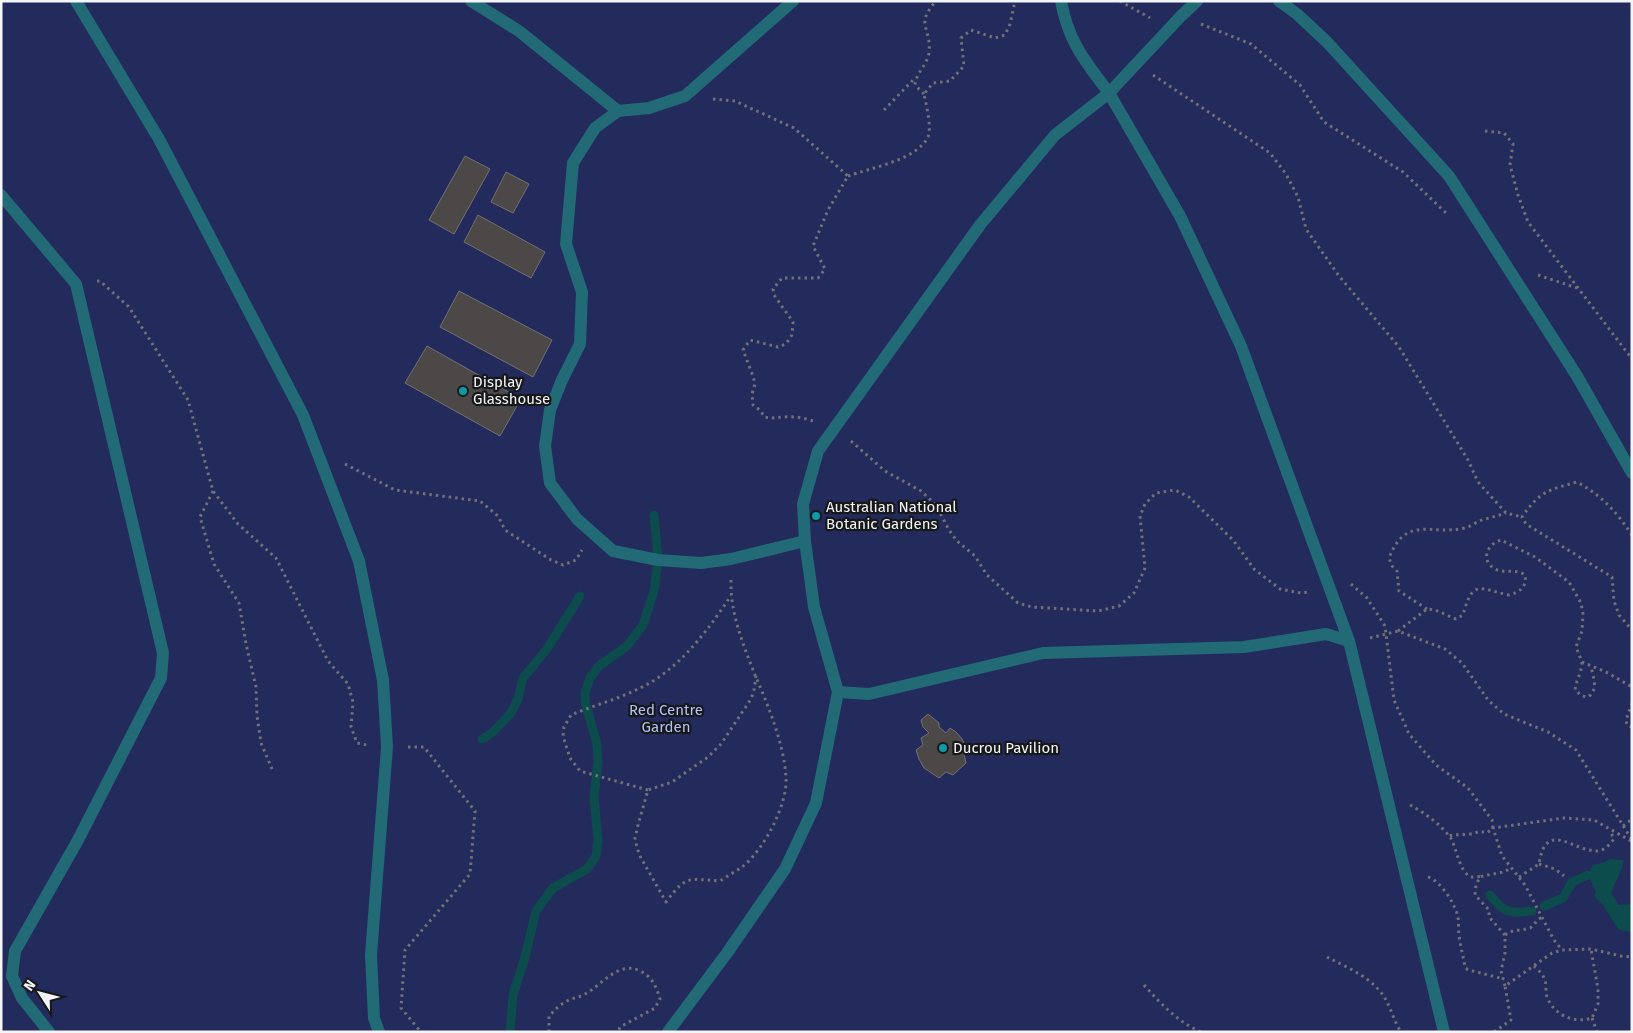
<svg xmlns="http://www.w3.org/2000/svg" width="1633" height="1033" font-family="'Fira Sans',sans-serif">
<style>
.green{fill:#232a5c}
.water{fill:#0c4c4c}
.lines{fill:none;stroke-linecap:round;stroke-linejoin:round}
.stream{stroke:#0c4c4c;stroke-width:9}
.building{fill:#4b4847;stroke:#74706f}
.path{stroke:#717174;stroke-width:3;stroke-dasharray:2.5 4;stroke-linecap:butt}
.lane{stroke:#216a76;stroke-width:12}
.culture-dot{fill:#0f9aa8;stroke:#17181a;stroke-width:2}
.labels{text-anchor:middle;stroke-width:4.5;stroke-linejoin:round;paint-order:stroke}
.poi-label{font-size:15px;fill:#f4f5f7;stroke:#17181a;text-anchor:start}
.park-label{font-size:15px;fill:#b2c0f6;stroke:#17181a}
</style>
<rect width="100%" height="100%" fill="#212124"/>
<rect class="green" x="1" y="1" width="1631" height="1031"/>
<polygon class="water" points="1610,859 1623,860 1622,868 1611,893 1619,905 1632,904 1632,932 1619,930 1602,904 1594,896 1596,892 1588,875 1593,865 1605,862"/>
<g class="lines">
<g class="stream">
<polyline points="482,739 492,733 511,713 518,699 523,678 547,649 580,596"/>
<path d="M 1490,895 C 1504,913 1511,914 1532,911"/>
<polyline points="1544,906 1563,898 1572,882 1588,875"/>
<polyline points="510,1032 513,995 524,961 536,911 553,888 587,869 596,856 598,841 594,796 598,762 597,744 585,702 585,693 590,678 599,666 627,646 643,625 654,591 658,560 654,515"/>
</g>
</g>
<g class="building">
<polygon points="465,156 490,169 454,234 429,220"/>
<polygon points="506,172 529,184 513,213 491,202"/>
<polygon points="478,215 545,252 531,278 464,242"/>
<polygon points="459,291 552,340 533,377 440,327"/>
<polygon points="427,346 521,399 500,436 405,383"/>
<polygon points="928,714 939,723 939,727 946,733 950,728 956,732 962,739 968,751 964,754 966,763 953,775 946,772 939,778 924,768 919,759 916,750 923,745 921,738 929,733 923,727 921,720"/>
</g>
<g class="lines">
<g class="path">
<polyline points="1120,1 1150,18"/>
<polyline points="1201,24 1251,44 1300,85 1324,122 1403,172 1446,213"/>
<polyline points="1153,75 1270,153 1286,174 1298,197 1306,229 1339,276 1399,347 1468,460 1478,482 1506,513 1522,517"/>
<path d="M 924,94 L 915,85 C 916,73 927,65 929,53 C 932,27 914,26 936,1"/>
<path d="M 713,99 L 735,101 L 794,128 L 848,176 L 828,210 L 813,246 L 825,269 L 818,278 L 782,278 L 773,289 L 774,295 L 793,322 L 792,335 L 786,344 L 778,347 L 750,340 L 743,350 L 753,376 L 755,384 L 752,394 L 753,405 L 761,411 L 764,417 C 772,419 777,417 784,417 C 794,416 804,418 813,421"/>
<polyline points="884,110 915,78"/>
<polyline points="1485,131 1504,133 1513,144 1510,165 1518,195 1528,222 1632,359"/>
<path d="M 848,176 C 870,168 917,160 928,137 C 932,128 926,104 924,94 L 933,83 L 950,81 L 964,66 L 961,38 L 971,30 L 995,38 L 1005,35 L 1010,24 L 1015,1"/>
<polyline points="1538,275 1577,288"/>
<polyline points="97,281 100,281 129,307 188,400 213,491 238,524 276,558 328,661 348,684 353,702 351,727 357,743 367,745"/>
<polyline points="851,441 885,471 921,491 936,505 949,530 957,541 975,556 987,575 1018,603 1032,607 1098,611 1119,606 1134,593 1145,568 1140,516 1145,504 1156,493 1175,490 1189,497 1233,540 1254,569 1280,589 1301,593 1309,592"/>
<polyline points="345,464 395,490 480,501 498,516 505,530 551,560 563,565 576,560 582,550"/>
<polyline points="213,491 200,517 214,564 239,603 246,644 256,687 257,716 261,743 272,769"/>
<path d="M 1632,535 C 1616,511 1602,496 1577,482 C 1548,490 1540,491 1522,517 L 1526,524 L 1612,577 L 1614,601 L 1619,615 L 1632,630"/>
<path d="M 731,580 C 730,613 743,644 755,675 C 768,705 784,744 786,777 C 788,804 764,850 742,867 C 735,872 727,876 720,881 C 689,879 687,874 666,902 L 641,858 L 637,848 L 635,838 L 638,825 L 648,790 L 672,782 L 708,757 L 721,744 L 751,699 L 754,690 L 756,676"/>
<path d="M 1351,584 L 1367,598 L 1385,626 L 1394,700 L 1409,734 L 1436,765 L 1468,788 L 1492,820 L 1493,828 L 1487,833 C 1478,830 1478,833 1470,834 C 1463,835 1457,834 1449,836"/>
<path d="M 1427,609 L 1399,591 L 1397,571 L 1392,566 L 1389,558 C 1406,514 1432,536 1465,528 C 1470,527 1475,523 1479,521 C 1488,518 1497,516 1506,513"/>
<path d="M 1398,631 L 1427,609 L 1435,610 L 1456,619 L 1463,615 C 1473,578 1479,589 1509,595 C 1520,592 1527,587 1525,575 C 1516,568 1505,574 1495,569 C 1480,560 1487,544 1501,540 L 1535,557 L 1569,582 L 1581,603 L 1583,614 L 1582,631 L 1576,647 L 1582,662 L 1606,672 L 1632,687"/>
<polyline points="1370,638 1398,631 1445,649 1462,663 1488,700 1504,714 1548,732 1576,750 1632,840"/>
<path d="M 1582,662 C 1582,672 1576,680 1575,690 L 1582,696 L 1588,697 C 1599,689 1593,678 1591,666"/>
<polyline points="1632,703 1626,720 1627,725 1632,727"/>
<polyline points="408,747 424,747 475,811 470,874 405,950 401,1008 421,1032"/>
<path d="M 648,790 L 580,771 L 570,758 L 563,736 L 564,727 L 571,715 C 592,706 615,700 636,690 C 677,672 706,633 730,597"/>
<path d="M 1410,805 C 1425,813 1440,824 1450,837 C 1457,847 1459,874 1472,877 C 1474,877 1477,876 1480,877"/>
<polyline points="1623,826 1632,819"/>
<polyline points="1631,841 1594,820 1564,818 1493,828 1502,856 1525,885 1554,940 1562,950 1591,949 1621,956 1632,957"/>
<polyline points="1539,864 1555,869 1564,876"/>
<path d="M 1428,877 C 1441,881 1455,904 1458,917 C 1459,925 1458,933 1460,941 C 1461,950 1464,958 1465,968 L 1469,970 L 1504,979"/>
<path d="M 1519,877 L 1539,864 C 1546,818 1573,852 1598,851 C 1605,850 1610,844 1614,839 L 1610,831"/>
<path d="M 1505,935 L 1489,917 L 1489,910 L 1475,895 L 1476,885 L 1480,877 C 1491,873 1501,875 1511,868"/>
<path d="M 1327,957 C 1344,966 1364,974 1377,988 C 1389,999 1392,1018 1401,1032"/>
<path d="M 1534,966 C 1537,969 1542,973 1544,978 C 1547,983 1545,991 1547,997 C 1554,1015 1574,1024 1592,1018 L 1598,1004 L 1598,989 L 1591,949"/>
<path d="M 1144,985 C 1161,1004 1178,1022 1201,1032"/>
<path d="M 1505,986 L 1501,971 L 1505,953 L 1505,935 C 1513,929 1521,931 1530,928 C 1535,925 1536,919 1543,917"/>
<polyline points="1592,1018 1597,1032"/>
<path d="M 549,1032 L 549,1016 C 554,1011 558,1006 564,1003 C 570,998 578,998 585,994 C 602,985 617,962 638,970 C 652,976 656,986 660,999 L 655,1008 L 620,1027 L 618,1032"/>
<polyline points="1494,1032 1511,1020 1505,986 1552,953 1562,950"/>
</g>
<g class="lane">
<polyline points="76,1 159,139 303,415 359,561 383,680 387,747 371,955 374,1018 379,1032"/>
<polyline points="471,1 519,31 618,111 649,108 685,96 793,1"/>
<polyline points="1197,1 1181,16 1109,93 1180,216 1241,346 1349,641 1444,1032"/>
<polyline points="1279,1 1297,14 1327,42 1449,176 1577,376 1632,473"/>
<polyline points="618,111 595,128 573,163 566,244 582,292 580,344 562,380 550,410 545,446 550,483 577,519 613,551 658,560 701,563 731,559 805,541"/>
<polyline points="1,195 76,284 163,653 161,678 78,840 15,951 12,976 22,998 49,1032"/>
<polyline points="838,692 869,694 1043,653 1244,647 1326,634 1349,641"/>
<path d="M 668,1032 L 727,953 L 785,869 L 816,803 L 838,692 L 814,607 L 805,541 L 803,504 L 818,451 L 980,225 L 1055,135 L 1109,93 C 1085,61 1068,41 1061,1"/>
</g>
</g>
<g class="culture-dot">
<circle cx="463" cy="391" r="5"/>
<circle cx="816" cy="516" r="5"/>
<circle cx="943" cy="748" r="5"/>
</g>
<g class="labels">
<g class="poi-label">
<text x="473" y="387">Display<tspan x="473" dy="17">Glasshouse</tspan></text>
<text x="826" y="512">Australian National<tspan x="826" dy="17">Botanic Gardens</tspan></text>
<text x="953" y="753">Ducrou Pavilion</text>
</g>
<g class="park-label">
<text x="666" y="715">Red Centre<tspan x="666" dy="17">Garden</tspan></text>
</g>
</g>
<rect width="1633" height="1033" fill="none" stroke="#f4f5f7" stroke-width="5"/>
<g transform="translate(40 993) rotate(306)" stroke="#17181a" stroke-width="4" paint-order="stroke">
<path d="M0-4L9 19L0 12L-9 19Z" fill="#f4f5f7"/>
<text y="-8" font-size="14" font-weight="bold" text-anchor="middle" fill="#f4f5f7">N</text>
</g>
</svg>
